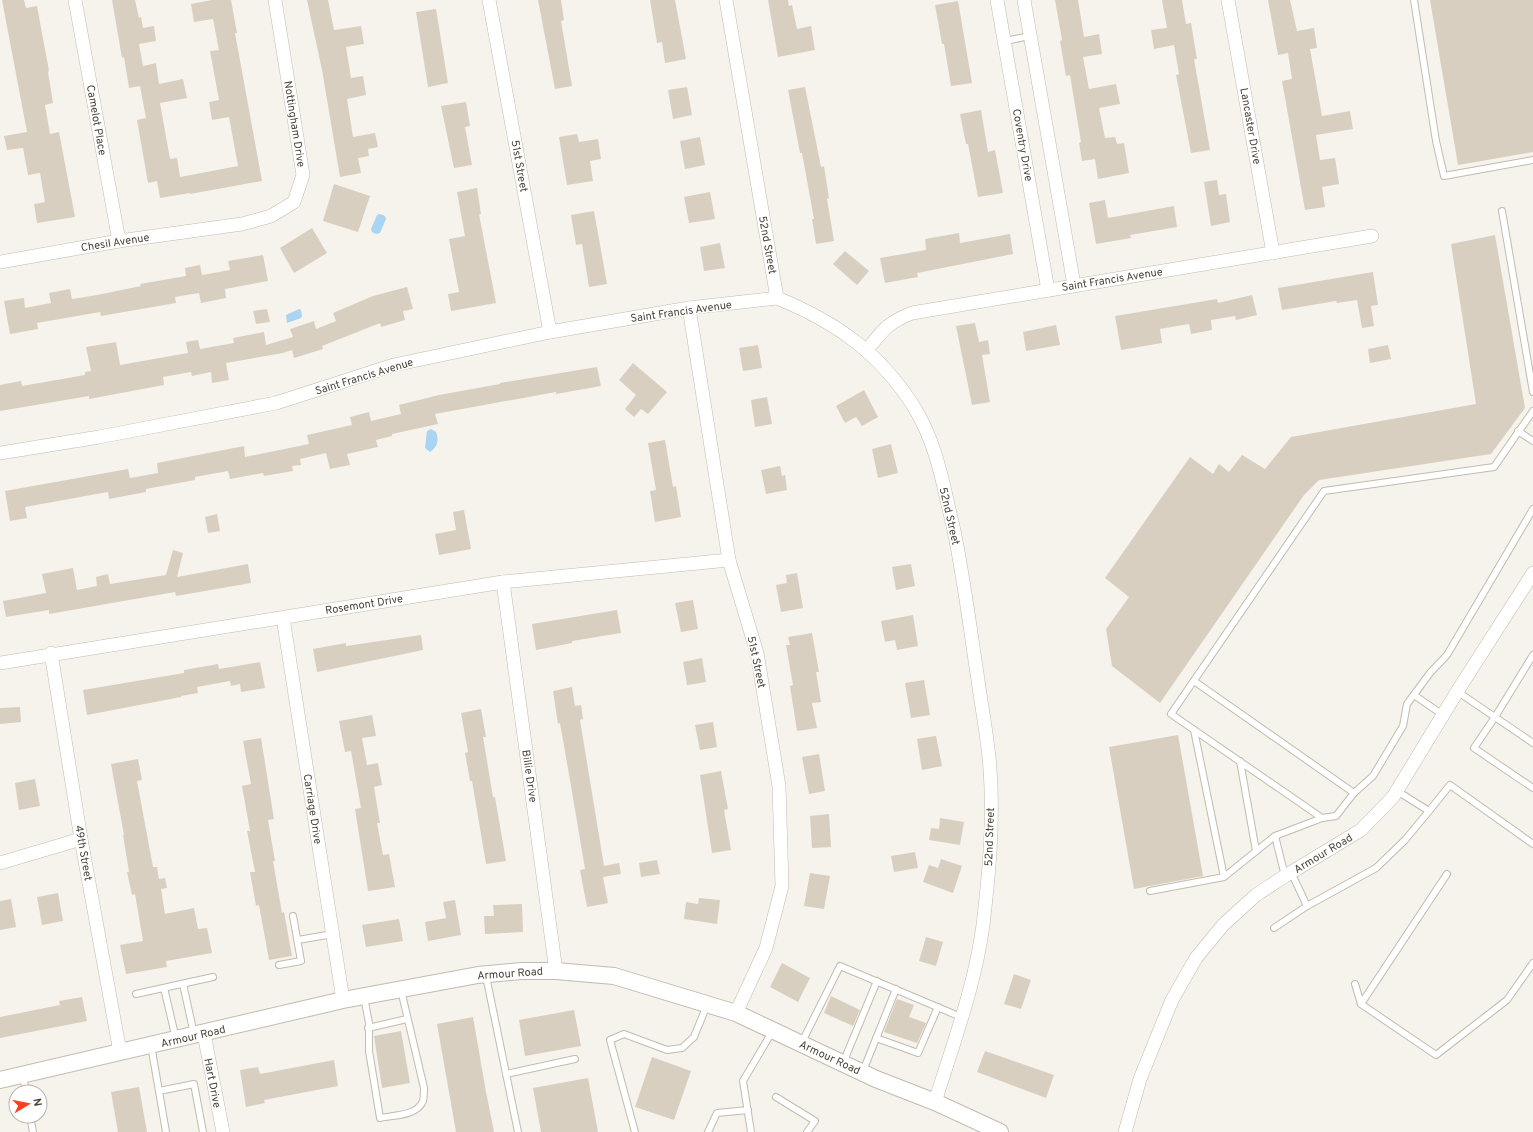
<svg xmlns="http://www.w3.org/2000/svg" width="1533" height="1132" font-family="Overpass,sans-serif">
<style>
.water{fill:#a9d4f2}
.building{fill:#d8cfc1}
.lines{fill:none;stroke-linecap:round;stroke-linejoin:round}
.service-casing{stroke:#c2bbae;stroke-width:8}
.minor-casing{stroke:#c2bbae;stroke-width:14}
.tertiary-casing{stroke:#c2bbae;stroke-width:18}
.service{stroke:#fff;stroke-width:6}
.minor{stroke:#fff;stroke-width:13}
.tertiary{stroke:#fff;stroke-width:16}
.labels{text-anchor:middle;stroke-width:3;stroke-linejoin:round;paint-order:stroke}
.street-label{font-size:11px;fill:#4b4439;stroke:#fff}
</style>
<rect width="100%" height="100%" fill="#f6f3ec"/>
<g class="water">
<polygon points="380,214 385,216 386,219 380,233 376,234 372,232 371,229 377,215"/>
<polygon points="299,309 301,310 302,316 301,318 287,323 286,315"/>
<path d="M 431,429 L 436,432 C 439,439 438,447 430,452 L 425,448 L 427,431 Z"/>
</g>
<g class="building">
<polygon points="2,0 24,0 26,8 37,6 49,71 48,72 53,103 45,105 50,134 59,132 75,217 37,223 34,204 45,202 40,173 28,175 23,148 7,150 4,136 27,132"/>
<polygon points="112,0 135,0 139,18 141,17 143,28 154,26 156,41 139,44 143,66 156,63 159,84 183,79 187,98 160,103 170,159 177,158 180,177 238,166 229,117 212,120 209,102 219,100 210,51 219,50 213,19 194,22 191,4 212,0 231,0 237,33 235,33 262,181 190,194 190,193 160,198 157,181 148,183 137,120 146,118 140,86 129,88 124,57 122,58"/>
<polygon points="307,0 328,0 334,30 361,26 364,44 346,47 351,78 363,76 366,95 347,99 353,137 375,133 378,147 368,149 369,156 358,158 361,173 340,177 322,70"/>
<polygon points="538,0 561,0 564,20 561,21 572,86 555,89"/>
<polygon points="650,0 675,0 686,59 665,63 662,42 657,43"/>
<polygon points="768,0 788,0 789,6 792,5 797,29 811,26 815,50 778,57"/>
<polygon points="1055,0 1078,0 1084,37 1099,34 1102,54 1083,57 1089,89 1116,84 1120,104 1099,108 1105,138 1115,137 1117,144 1124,143 1129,173 1098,179 1095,159 1082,161 1079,143 1081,142 1070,75 1066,76 1060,41 1062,40"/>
<polygon points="1162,0 1182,0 1186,24 1191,23 1197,59 1194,59 1210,150 1191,153 1176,75 1179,74 1174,45 1154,49 1151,30 1167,28"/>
<polygon points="1268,0 1290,0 1297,31 1314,28 1317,48 1310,49 1322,116 1350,111 1353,129 1316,135 1320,160 1335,158 1339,184 1322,187 1325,207 1305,210 1282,81 1292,79 1288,53 1278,55"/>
<polygon points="1430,0 1533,0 1533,152 1458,165"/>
<polygon points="958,1 972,83 951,86 944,44 942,44 935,5"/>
<polygon points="436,9 448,83 428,87 416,12"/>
<polygon points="687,87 692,115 673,119 668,90"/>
<polygon points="805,87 821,167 824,166 829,198 827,199 834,241 816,244 812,219 814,219 802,153 800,153 788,90"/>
<polygon points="466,102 470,126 465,127 472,165 454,168 441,106"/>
<polygon points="981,110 988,152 995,150 1003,193 978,197 968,144 966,144 960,114"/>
<polygon points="577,134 579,142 598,139 601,159 590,161 593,181 567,185 559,137"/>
<polygon points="700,137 705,165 685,169 680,141"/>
<polygon points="1217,180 1219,195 1226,194 1230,222 1211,226 1204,182"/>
<polygon points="334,184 370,196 358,232 323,221"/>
<polygon points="477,188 481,214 479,214 496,303 451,311 448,294 459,292 449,239 465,236 457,192"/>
<polygon points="710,192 715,219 689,223 684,197"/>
<polygon points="1105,200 1108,218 1174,206 1177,227 1130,235 1131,238 1096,244 1089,203"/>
<polygon points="594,211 607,284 589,287 582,244 576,245 571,215"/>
<polygon points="312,228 327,253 294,273 280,248"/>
<polygon points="959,233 960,243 1010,234 1013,254 917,273 918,277 885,283 880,258 926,250 925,239"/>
<polygon points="1495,235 1525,408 1491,454 1319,480 1304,495 1160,703 1112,666 1106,629 1129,597 1105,578 1190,457 1213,474 1219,464 1229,472 1242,455 1265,469 1291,437 1476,404 1451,244"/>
<polygon points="720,243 725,268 704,271 700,247"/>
<polygon points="845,251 869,271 857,285 833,264"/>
<polygon points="263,255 268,281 225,289 226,298 201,303 199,293 175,297 176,303 101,316 100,312 37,323 38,329 10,334 4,301 24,298 25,308 51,303 49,293 70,289 72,299 97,295 141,286 140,284 186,276 185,268 200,265 202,275 230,270 228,261"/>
<polygon points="1373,272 1378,305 1371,306 1374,326 1362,328 1357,300 1337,303 1336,301 1282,310 1278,288"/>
<polygon points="407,287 413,309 403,311 405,320 381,327 380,323 322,346 323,349 294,358 292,350 283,353 226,363 229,380 212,383 211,372 192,376 191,372 163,377 164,385 89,399 89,396 0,411 0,385 21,381 22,386 85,375 85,372 91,371 86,347 116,342 120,365 188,353 186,342 198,340 200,349 234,343 233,338 264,332 266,345 293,337 290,329 314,321 316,329 336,321 333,313 373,296"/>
<polygon points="1252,295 1257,315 1236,320 1235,316 1211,320 1212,330 1191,334 1189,324 1160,329 1162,343 1121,350 1115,316 1217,299 1218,303"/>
<polygon points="267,309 270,322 256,324 253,311"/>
<polygon points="975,323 979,342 988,340 990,354 982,355 990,402 972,405 956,326"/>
<polygon points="1056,325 1060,345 1026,351 1023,332"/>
<polygon points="758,345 762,368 743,371 739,348"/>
<polygon points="1388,345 1391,359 1370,363 1368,349"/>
<polygon points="633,363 667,392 648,414 641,409 634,417 625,409 636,395 619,380"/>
<polygon points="597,367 601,386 556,394 556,392 435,414 438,424 392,434 392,436 376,440 378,447 347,454 350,465 330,469 326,453 300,459 301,465 292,466 293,471 264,476 263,473 230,479 228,471 195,477 195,480 146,489 146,492 109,499 108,492 25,507 27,518 10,521 5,491 128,469 130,478 158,473 157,463 244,446 245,457 309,444 307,435 352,425 350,417 369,412 371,421 401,414 399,405 439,395 500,384 500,383"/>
<polygon points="864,390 878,417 862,426 856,417 845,423 836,406"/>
<polygon points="767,397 772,424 755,427 751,400"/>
<polygon points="665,440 673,487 676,486 681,517 655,522 650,491 656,490 648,443"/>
<polygon points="891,444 898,473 878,478 872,449"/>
<polygon points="780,466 782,476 785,475 787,490 766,494 761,470"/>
<polygon points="464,510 471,549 439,555 435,534 456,530 453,512"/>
<polygon points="217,514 220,531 208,533 205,517"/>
<polygon points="173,550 183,553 177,577 248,564 251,583 176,596 175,592 49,614 49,610 6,617 3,601 46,593 42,574 73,568 77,590 97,586 96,577 108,574 110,584 166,575"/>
<polygon points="911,564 915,586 896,590 892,567"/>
<polygon points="797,573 803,608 781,612 776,585 787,583 786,575"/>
<polygon points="693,600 698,629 681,632 675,603"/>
<polygon points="617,610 621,633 572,641 572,643 536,650 532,624"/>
<polygon points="913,615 918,646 897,650 895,640 885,642 881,621"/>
<polygon points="812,633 819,672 816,672 821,702 812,703 817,728 797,731 790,686 793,685 786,645 790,645 788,637"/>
<polygon points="421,635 423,650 317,672 313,649 346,643 346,646"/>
<polygon points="702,658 706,682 687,685 683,662"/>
<polygon points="260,662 265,688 241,692 240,684 231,686 230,681 197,687 198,693 181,696 181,697 87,715 83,690 184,673 184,670 218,664 219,669"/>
<polygon points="924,680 930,715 911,718 905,683"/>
<polygon points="572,687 575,706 581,705 583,719 580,720 604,866 619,863 621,874 603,877 608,903 587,907 580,870 585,869 571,786 560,723 558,724 553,691"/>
<polygon points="20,707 21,722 0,724 0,708"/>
<polygon points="481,709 486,737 483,737 493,797 495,797 506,861 486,864 472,781 470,781 465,753 468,752 461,713"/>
<polygon points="372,715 376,736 362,738 367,765 378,763 382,785 374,787 380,823 377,823 383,855 389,854 395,887 368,891 355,809 361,808 351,751 345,752 339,721"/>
<polygon points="713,722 717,747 700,750 695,725"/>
<polygon points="1178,735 1203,876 1134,889 1109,747"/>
<polygon points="936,736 942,766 922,770 917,739"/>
<polygon points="261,738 274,819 268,820 275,861 273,861 282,913 284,912 292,956 269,960 259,905 256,906 250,872 255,872 247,831 250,831 242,786 251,784 243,741"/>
<polygon points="819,754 825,791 809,794 802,757"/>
<polygon points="138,759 142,780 137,781 153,867 157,867 159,879 165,878 167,888 161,889 165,914 194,908 198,929 207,928 212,953 166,961 167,967 126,974 120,945 143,941 135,894 132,895 127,872 129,872 123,835 124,835 111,764"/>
<polygon points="721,771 728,809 724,810 731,850 712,853 700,775"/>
<polygon points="35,779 40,806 19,810 15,783"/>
<polygon points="829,814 831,847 812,848 810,816"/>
<polygon points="940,818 964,822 960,845 929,840 931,828 939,829"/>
<polygon points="915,852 918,868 894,872 891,856"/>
<polygon points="941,859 962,866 953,893 923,882 929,865 938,868"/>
<polygon points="657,860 660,874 641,877 639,863"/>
<polygon points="810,873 830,876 824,909 804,906"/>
<polygon points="58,893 63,921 42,925 37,897"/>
<polygon points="699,898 720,900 717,924 684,919 686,902 698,904"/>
<polygon points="11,899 16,927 0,930 0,901"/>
<polygon points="455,900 461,935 428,941 425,922 446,918 443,902"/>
<polygon points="522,904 523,932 485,934 484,916 494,916 493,905"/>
<polygon points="399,919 403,941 366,947 362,925"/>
<polygon points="926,937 943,942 936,966 919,961"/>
<polygon points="782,963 810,978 798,1002 770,987"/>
<polygon points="1014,974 1031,980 1021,1009 1004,1004"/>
<polygon points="831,996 860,1010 853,1026 824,1013"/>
<polygon points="82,997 87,1021 0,1038 0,1017 60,1005 59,1001"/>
<polygon points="897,999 914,1005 909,1017 926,1023 917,1043 884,1032"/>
<polygon points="574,1010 581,1046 525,1056 519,1020"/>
<polygon points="473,1017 486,1092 494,1132 456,1132 437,1024"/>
<polygon points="401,1031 410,1083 382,1088 374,1036"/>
<polygon points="985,1051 1054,1075 1046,1098 977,1072"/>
<polygon points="652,1057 691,1071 674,1120 635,1107"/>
<polygon points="334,1060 338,1086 264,1100 265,1103 246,1107 240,1070 258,1067 260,1074"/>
<polygon points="588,1078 598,1132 541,1132 533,1088"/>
<polygon points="139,1087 147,1132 118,1132 111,1092"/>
</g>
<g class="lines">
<defs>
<g id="service">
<polyline points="1414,0 1436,141 1444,176 1533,160"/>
<polyline points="1005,41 1030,36"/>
<polyline points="1502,211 1533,392"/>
<polyline points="1518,431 1533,441"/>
<polyline points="1533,655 1495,717 1474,748 1533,788"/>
<polyline points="1194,681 1354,793 1336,816 1322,818"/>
<polyline points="1458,692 1533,743"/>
<polyline points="1414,695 1443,715"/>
<polyline points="1240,761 1256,851"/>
<polyline points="1354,793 1373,776 1403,726 1407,704 1430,673 1447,655 1533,509"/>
<polyline points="1429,811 1450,785 1533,844"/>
<polyline points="1291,872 1307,906 1376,868 1405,840 1429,811 1397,791"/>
<polyline points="1285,876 1275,836 1322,818 1171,714 1324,491 1494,467 1533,411"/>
<polyline points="1224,877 1275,836"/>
<polyline points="1150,891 1224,877 1194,730"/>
<polyline points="1274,928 1307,906"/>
<polyline points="298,940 333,934"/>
<polyline points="279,965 301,961 293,916"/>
<polyline points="486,976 518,1132"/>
<polyline points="183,984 194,1034"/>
<polyline points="1355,984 1361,1004 1436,1055 1507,1000 1533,963"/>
<polyline points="164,988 176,1039"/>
<polyline points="136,994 213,977"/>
<path d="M 364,997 L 369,1023 L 369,1051 L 380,1118 C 394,1115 417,1116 423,1101 C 424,1097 424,1092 424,1088 L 401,990"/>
<polyline points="1361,1004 1447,874"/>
<polyline points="368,1028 407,1019"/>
<polyline points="876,1038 918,1053 938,1007"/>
<polyline points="802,1042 840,966 961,1017"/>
<polyline points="151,1045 166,1132"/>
<polyline points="843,1063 877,981"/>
<polyline points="863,1071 896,989"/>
<polyline points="506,1074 575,1059"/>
<polyline points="23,1075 26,1092"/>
<polyline points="159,1091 194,1084 203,1132"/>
<polyline points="776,1097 815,1121 807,1132"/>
<polyline points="30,1116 33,1132"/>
<polyline points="635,1132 610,1040 624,1034 667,1050 682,1048 694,1037 707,1005"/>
<polyline points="708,1132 717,1113 748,1110"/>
<polyline points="751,1132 743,1081 772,1032"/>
</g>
<g id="minor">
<polyline points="75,0 119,241"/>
<polyline points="489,0 550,332"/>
<path d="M 726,0 L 777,298 C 836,322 880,353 914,407 C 937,444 943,485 953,526 C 964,577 970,629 978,680 C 982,710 988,739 990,769 C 994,821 989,874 983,925 C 975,986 953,1044 935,1102"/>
<polyline points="997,0 1048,290"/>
<polyline points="1024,0 1074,285"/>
<polyline points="1228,0 1273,253"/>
<polyline points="0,262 119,241 242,224 271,216 294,202 303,175 275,0"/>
<polyline points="689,308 729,560 757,653 779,786 782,886 766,948 736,1013"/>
<path d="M 867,350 C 883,330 887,323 912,313 L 1372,236"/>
<polyline points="0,453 99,437 276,403 394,365 550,332 689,308 777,298"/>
<polyline points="503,582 556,971"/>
<polyline points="283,618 343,1000"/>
<polyline points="51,653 81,839 120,1052"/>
<polyline points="0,663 503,582 729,560"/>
<polyline points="0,863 81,839"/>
<polyline points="204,1034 223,1132"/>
<polyline points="1125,1132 1140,1079 1172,1000 1196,958 1223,925 1256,895 1285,876 1361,830 1393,797 1460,687 1533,573"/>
</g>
<polyline id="tertiary" points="0,1080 343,1000 478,975 521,971 556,971 614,976 736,1013 876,1079 935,1102 1000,1132"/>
</defs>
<use href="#service" class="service-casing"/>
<use href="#minor" class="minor-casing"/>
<use href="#tertiary" class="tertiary-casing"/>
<use href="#service" class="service"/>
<use href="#minor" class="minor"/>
<use href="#tertiary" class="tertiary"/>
</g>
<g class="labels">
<g class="street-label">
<text transform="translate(97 120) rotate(80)" y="4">Camelot Place</text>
<text transform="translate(295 124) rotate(81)" y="4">Nottingham Drive</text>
<text transform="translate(1251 126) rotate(80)" y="4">Lancaster Drive</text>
<text transform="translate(1023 145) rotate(80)" y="4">Coventry Drive</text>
<text transform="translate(520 166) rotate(80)" y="4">51st Street</text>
<text transform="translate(115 242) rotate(-9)" y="4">Chesil Avenue</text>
<text transform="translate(768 245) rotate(80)" y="4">52nd Street</text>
<text transform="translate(1112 279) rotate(-9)" y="4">Saint Francis Avenue</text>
<text transform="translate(681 311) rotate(-8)" y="4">Saint Francis Avenue</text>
<text transform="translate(364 376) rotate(-17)" y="4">Saint Francis Avenue</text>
<text transform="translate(950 516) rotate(77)" y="4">52nd Street</text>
<text transform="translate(364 604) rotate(-9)" y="4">Rosemont Drive</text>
<text transform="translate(757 662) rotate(78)" y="4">51st Street</text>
<text transform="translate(530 776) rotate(82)" y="4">Billie Drive</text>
<text transform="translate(313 809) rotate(81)" y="4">Carriage Drive</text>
<text transform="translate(989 837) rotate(-88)" y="4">52nd Street</text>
<text transform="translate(84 853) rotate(80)" y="4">49th Street</text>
<text transform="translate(1323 853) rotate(-31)" y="4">Armour Road</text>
<text transform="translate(510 973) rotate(-4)" y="4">Armour Road</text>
<text transform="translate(193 1036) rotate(-13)" y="4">Armour Road</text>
<text transform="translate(830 1057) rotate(25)" y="4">Armour Road</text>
<text transform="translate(213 1083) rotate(79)" y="4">Hart Drive</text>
</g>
</g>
<g transform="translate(28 1104) rotate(80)"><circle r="19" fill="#ffffff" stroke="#b7b4b0"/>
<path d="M0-3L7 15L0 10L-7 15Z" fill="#fc3f1d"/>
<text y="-6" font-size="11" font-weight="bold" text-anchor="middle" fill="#4b4439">N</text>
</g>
</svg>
